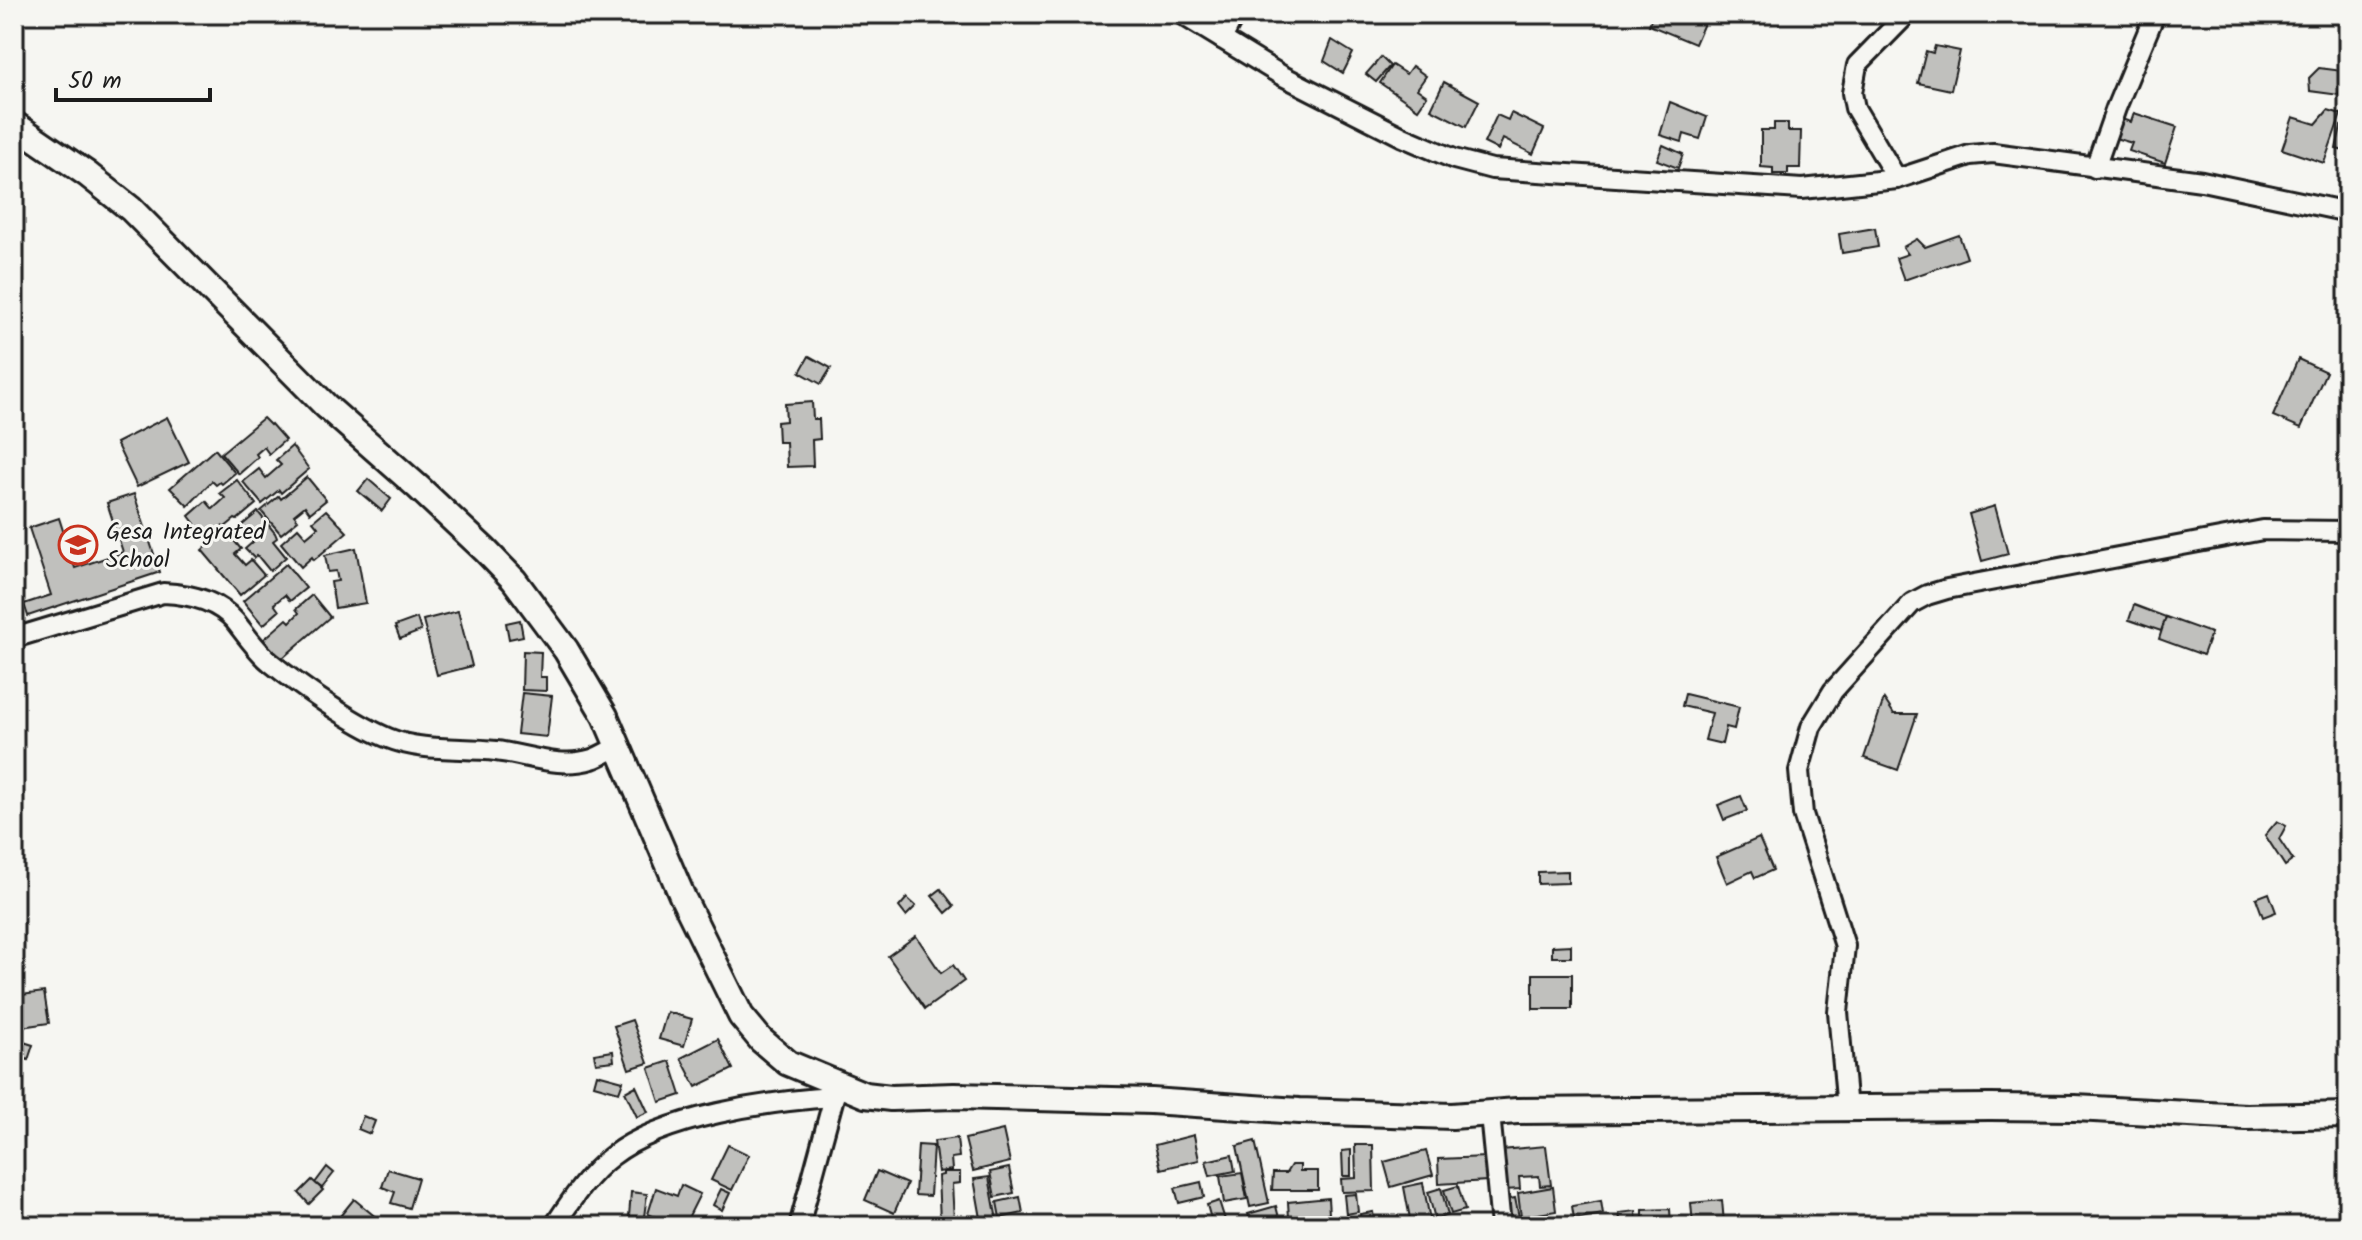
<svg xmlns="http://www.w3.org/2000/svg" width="2362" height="1240" font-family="Kalam,sans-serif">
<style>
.building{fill:#c0c0bd;stroke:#1c1c1c;stroke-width:2}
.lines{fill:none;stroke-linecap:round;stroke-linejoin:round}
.street-casing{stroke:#1c1c1c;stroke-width:24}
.secondary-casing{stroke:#1c1c1c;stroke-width:30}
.street{stroke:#f6f6f2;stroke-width:18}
.secondary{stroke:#f6f6f2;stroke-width:24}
.labels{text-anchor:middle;stroke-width:6;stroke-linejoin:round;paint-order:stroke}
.poi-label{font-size:24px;fill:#1c1c1c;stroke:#f6f6f2;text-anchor:start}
</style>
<rect width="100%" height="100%" fill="#f6f6f2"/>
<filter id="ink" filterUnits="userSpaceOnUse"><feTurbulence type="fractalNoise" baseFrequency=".0125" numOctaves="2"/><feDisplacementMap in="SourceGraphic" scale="16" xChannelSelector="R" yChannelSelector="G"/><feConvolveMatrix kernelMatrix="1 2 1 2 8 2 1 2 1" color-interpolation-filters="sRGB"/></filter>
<g filter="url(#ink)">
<g class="building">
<polygon points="1653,14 1708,14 1695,44 1649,25"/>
<polygon points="1332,40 1353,53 1343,73 1324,61"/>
<polygon points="1935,46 1960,51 1951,90 1918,83 1926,51 1933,53"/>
<polygon points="1381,57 1390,66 1376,82 1366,74"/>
<polygon points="1392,65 1406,74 1412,66 1426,76 1417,89 1427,96 1418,109 1380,83"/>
<polygon points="2319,68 2343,71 2339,95 2310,91 2309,78"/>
<polygon points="1444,82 1479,101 1466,127 1431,109"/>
<polygon points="1670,102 1707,117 1700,139 1684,134 1682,142 1660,135"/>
<polygon points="2328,110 2341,114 2324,163 2282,149 2293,117 2316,124"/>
<polygon points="1511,113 1544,129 1533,154 1503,139 1498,150 1484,143 1497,115 1508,120"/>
<polygon points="2134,113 2177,127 2165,163 2129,151 2132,143 2115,138 2121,119 2131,122"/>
<polygon points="1774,123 1788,123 1788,131 1801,131 1800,168 1788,168 1788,174 1773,174 1773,168 1761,167 1761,130 1774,130"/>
<polygon points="2341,126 2348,128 2348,152 2336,149"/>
<polygon points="1663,145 1683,154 1678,168 1657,160"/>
<polygon points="1875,228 1878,247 1842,253 1839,234"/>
<polygon points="1959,235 1967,258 1904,280 1896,258 1908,254 1903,247 1917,239 1925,247"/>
<polygon points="809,356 831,368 821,384 800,372"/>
<polygon points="2298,359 2326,372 2301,428 2273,416"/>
<polygon points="812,402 813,419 819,419 820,439 812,440 813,466 787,467 786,442 778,442 777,422 786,421 785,404"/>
<polygon points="167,417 189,462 137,487 116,443"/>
<polygon points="263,418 270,425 271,424 285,440 269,454 264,447 256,454 258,457 239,474 221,453"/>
<polygon points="292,446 309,469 281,493 279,490 262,504 243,482 259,469 266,478 281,465 276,460"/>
<polygon points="215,449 235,473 222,484 220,482 216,485 212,481 188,506 170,488"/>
<polygon points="307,477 326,500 310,513 305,506 294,515 298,520 281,534 261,511 279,496 281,499"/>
<polygon points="368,479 391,499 382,511 358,491"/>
<polygon points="237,480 256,504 237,520 235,519 224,528 222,526 205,540 193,526 195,524 189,516 206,501 213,509 225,498 220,493"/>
<polygon points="134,494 160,572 28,616 24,604 51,595 29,528 59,518 75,568 123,552 107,503"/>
<polygon points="1995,506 2008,554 1982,561 1969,514"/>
<polygon points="326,510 347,532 314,560 312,557 301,567 281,543 298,528 306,537 318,527 313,521"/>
<polygon points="258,512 275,533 277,538 273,541 286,557 270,571 257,555 254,558 245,549 253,542 240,527"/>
<polygon points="225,530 241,549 235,554 245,565 251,560 264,575 240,595 202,550"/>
<polygon points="356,548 366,603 335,608 331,582 338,581 336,571 328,572 325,555"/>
<polygon points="286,564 306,588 290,601 285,595 274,604 279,611 263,625 243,601"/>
<polygon points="312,595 330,617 278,662 263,644 265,642 263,640 287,619 290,622 299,613 296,609"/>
<polygon points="2134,605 2166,617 2161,631 2129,620"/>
<polygon points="458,611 472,666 437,675 423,620"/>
<polygon points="2166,617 2211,633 2203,655 2159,639"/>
<polygon points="417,618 421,631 400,639 395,626"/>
<polygon points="520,620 523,636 509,639 506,623"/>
<polygon points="523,651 541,652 540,677 546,677 546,691 522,690"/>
<polygon points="522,693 552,696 547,737 517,734"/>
<polygon points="1685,694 1739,707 1734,729 1726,727 1722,744 1705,740 1712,713 1682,706"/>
<polygon points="1884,699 1894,714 1917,714 1898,770 1864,758"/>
<polygon points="1741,796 1747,811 1724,820 1718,805"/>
<polygon points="2277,821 2286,826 2279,839 2293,860 2285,866 2265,835"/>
<polygon points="1759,838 1773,870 1755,878 1752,871 1727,883 1716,857"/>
<polygon points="1568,871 1568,883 1538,884 1538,872"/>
<polygon points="941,889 954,906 946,913 932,896"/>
<polygon points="2269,893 2276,912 2263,917 2256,898"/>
<polygon points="907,898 916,906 906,916 899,907"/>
<polygon points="916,936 941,973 953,965 964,981 925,1009 888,956"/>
<polygon points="1571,945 1571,957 1552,957 1552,946"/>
<rect x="1533" y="974" width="39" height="35"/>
<polygon points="44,992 49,1023 14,1028 14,996"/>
<polygon points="667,1012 692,1019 684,1046 659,1039"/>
<polygon points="632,1020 648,1063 629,1069 614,1026"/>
<polygon points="14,1039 33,1045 28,1060 14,1055"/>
<polygon points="718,1039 733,1069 696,1087 681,1058"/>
<polygon points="613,1051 614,1061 596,1063 594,1054"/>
<polygon points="670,1061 681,1095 660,1102 649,1068"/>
<polygon points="597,1074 623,1081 619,1092 594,1085"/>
<polygon points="636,1086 648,1112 637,1117 625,1092"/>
<polygon points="363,1116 375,1121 370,1134 358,1129"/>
<polygon points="1003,1130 1010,1162 973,1171 965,1139"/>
<polygon points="1194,1135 1199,1160 1161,1169 1155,1145"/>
<polygon points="957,1138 959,1157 951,1158 952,1170 938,1172 934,1141"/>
<polygon points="1255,1141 1269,1203 1250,1207 1237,1146"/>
<polygon points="728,1145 749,1155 732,1190 711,1180"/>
<polygon points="918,1145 933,1146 930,1196 915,1195"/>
<polygon points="1355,1145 1373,1145 1374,1191 1342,1192 1341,1179 1356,1178"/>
<polygon points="1546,1146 1551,1185 1540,1186 1539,1176 1519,1177 1520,1189 1504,1190 1501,1150"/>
<polygon points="1351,1150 1351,1176 1343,1176 1342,1151"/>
<polygon points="1426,1151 1433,1175 1391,1187 1384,1162"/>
<polygon points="1232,1155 1235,1171 1210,1176 1206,1161"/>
<polygon points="1486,1157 1487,1181 1439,1184 1438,1159"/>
<polygon points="1291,1165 1300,1165 1300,1171 1318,1171 1318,1190 1272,1190 1273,1173 1286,1173"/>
<polygon points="327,1167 334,1173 322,1188 315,1183"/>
<polygon points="1009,1168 1014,1193 995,1197 990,1172"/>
<polygon points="388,1169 418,1178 409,1208 391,1203 395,1192 382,1187"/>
<polygon points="877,1171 907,1184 894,1213 865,1200"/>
<polygon points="943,1172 960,1172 960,1183 952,1184 954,1220 940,1221 938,1176 943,1175"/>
<polygon points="1242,1173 1247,1199 1224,1203 1220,1176"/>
<polygon points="989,1177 997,1220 982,1224 974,1179"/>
<polygon points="312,1180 323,1190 309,1204 299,1193"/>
<polygon points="1201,1182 1204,1197 1179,1203 1175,1188"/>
<polygon points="1423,1183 1430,1220 1411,1224 1404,1187"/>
<polygon points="681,1185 700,1194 684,1226 677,1226 648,1214 656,1188 677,1196"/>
<polygon points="1458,1186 1465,1210 1451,1214 1444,1190"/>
<polygon points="1553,1187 1556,1211 1521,1217 1518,1193"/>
<polygon points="1441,1188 1448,1215 1435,1219 1428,1192"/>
<polygon points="721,1189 730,1193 722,1210 713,1205"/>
<polygon points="631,1192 647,1194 644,1217 629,1216"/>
<polygon points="1356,1194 1358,1212 1346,1214 1344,1195"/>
<polygon points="1020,1197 1023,1213 1000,1218 997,1202"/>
<polygon points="1328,1198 1329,1214 1289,1218 1288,1202"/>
<polygon points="1515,1198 1519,1217 1505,1220 1501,1201"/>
<polygon points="354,1199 384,1224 383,1226 332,1226"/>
<polygon points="1722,1200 1724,1223 1693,1225 1691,1203"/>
<polygon points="1219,1201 1226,1223 1213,1226 1207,1205"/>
<polygon points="1601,1201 1603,1214 1574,1219 1572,1206"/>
<polygon points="1276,1206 1281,1226 1252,1226 1248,1214"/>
<polygon points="1670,1209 1671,1226 1643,1226 1643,1210"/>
<polygon points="1636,1211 1637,1226 1621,1226 1619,1213"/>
<polygon points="1373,1212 1375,1226 1361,1226 1360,1214"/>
<polygon points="975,1216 976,1226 955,1226 954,1219"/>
</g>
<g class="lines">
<defs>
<g id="street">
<polyline points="1181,14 1281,75 1403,137 1454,159 1492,169 1802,189 1897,179 1970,155 1993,153 2202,181 2348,212"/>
<polyline points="1222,39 1235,14"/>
<polyline points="2095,168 2116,108 2155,14"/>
<polyline points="1897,179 1855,108 1852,93 1857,65 1907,14"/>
<path d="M 14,638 L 163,593 C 188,594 217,600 235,621 C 246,635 256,650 270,662 C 301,687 352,723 388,738 C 422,752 460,747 496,751 C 528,755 560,769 592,759 C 601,756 610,750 619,746"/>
<polyline points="1847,1109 1838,1012 1845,946 1803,814 1799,771 1811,727 1833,691 1912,603 1927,595 1947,589 2263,530 2348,531"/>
<polyline points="1490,1114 1501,1226"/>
<path d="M 554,1226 C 570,1202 588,1174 612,1156 C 663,1116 771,1101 834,1097"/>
<polyline points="799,1226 837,1086"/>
</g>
<polyline id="secondary" points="14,124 87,174 131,209 326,406 418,487 485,550 514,580 566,650 605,716 683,898 741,1016 761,1040 788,1063 865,1095 891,1098 954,1096 1151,1101 1299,1111 1452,1116 1517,1111 1990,1107 2075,1108 2246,1117 2348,1115"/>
</defs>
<use href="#street" class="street-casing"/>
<use href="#secondary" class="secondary-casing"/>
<use href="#street" class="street"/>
<use href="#secondary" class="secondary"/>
</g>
</g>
<defs>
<symbol id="school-ring" viewBox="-11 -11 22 22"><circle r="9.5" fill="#f6f6f2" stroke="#c8321e" stroke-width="1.5"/><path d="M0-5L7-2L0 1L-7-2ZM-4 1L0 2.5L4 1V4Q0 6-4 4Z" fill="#c8321e"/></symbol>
</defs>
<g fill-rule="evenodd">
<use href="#school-ring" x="56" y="523" width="44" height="44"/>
</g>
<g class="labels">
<g class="poi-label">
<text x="106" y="539">Gesa Integrated<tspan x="106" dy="28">School</tspan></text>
</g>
</g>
<rect width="2362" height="1240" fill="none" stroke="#f6f6f2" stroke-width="48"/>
<rect x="24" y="24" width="2314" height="1192" fill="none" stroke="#1c1c1c" stroke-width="3" filter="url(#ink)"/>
<path d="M56 88v12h154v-12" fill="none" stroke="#1c1c1c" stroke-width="4"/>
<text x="68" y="88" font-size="24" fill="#1c1c1c" stroke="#f6f6f2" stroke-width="6" paint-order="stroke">50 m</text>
</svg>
